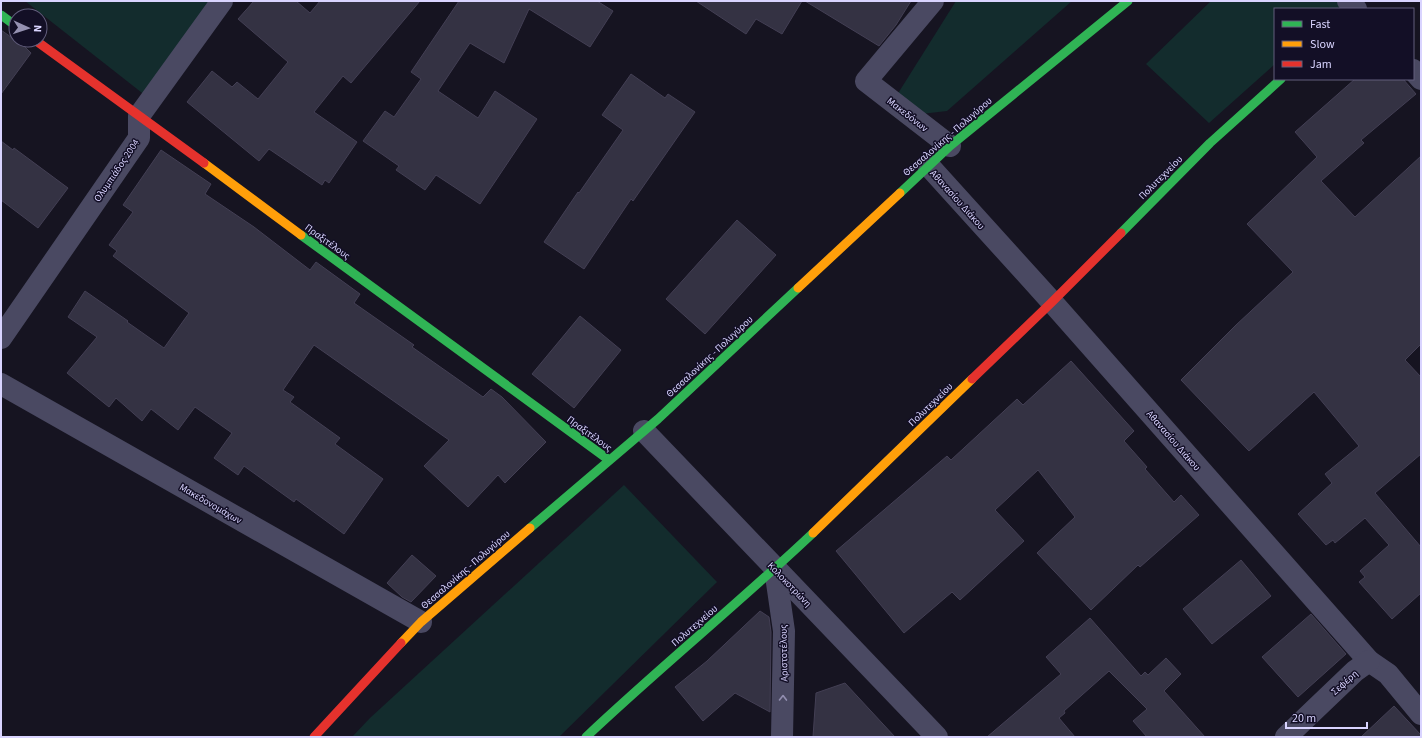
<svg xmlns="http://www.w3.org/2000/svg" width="1422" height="738" font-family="'Source Sans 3',sans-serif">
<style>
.green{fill:#132c2d}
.building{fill:#343243;stroke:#433f54}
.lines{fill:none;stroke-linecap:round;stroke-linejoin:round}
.street{stroke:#4a4962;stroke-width:22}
.fast{stroke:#30b455;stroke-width:9}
.slow{stroke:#ff9f0a;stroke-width:9}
.jam{stroke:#e5322d;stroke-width:9}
.oneway{stroke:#928eb0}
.labels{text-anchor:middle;stroke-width:3;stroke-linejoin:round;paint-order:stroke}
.street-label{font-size:10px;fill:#d9d4ff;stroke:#130f26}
</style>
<rect width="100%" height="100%" fill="#161421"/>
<g class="green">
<polygon points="25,1 212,1 146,96"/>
<polygon points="956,1 1072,1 947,111 921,114 897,95"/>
<polygon points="1211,1 1341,1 1343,3 1337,9 1275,9 1275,64 1209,123 1146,64"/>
<polygon points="624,485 717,582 559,737 352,737 370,718"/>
</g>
<g class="building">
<polygon points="254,1 296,1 310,13 320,1 420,1 351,83 343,76 314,112 357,142 329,183 325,180 322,185 269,149 259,161 187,102 212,71 232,87 237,82 258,99 288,62 238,19"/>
<polygon points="459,1 597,1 613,11 590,47 529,9 504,63 470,43 438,91 478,118 495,91 537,119 480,204 436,175 425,190 396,170 399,166 363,141 385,111 394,117 421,79 411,72"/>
<polygon points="696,1 802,1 782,34 756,19 746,34"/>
<polygon points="805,1 911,1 896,25 879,46"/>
<polygon points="1,30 25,47 31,53 1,94"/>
<polygon points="631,74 665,98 668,94 695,112 633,201 631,199 584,269 544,242 578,192 579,193 623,130 602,115"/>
<polygon points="1355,79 1403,79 1416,94 1361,140 1364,143 1321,181 1355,217 1421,156 1421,344 1405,360 1421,377 1421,454 1375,493 1421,547 1421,593 1392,619 1359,582 1365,577 1360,571 1389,545 1365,518 1335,543 1333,540 1326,545 1298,514 1332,483 1325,474 1359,446 1314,392 1249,451 1181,380 1236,325 1293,272 1247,224 1317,157 1295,132"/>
<polygon points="1,141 13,150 14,148 68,188 38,228 1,200"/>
<polygon points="161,150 211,184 205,194 254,227 310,270 316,262 360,294 354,303 414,345 412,347 483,397 491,389 502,397 546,442 505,483 498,475 468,507 424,466 449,440 314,345 283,390 294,397 290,402 340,438 335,444 383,479 344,534 296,499 294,502 244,466 238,475 214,458 232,433 195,407 178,430 151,409 142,421 116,398 109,407 67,373 97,337 68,317 85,291 128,321 127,322 164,348 189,313 113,256 117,251 109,245 133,212 123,205"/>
<polygon points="737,220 776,255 705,334 666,299"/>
<polygon points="580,316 621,350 574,408 532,374"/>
<polygon points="1071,361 1134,431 1124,441 1147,467 1145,469 1174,502 1181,495 1199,515 1140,567 1138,565 1091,610 1037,553 1075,517 1038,470 995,510 1024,541 960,600 952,592 904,633 836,551 947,456 951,460 1017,399 1023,405"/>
<polygon points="412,555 436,576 411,602 402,597 387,583"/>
<polygon points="1241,560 1271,596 1212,644 1183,609"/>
<polygon points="760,611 769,617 771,632 770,712 735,693 703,721 675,687 707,661"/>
<polygon points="1311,614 1346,654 1298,697 1262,657"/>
<polygon points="1090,618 1141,676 1145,672 1148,675 1166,658 1181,674 1164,691 1205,737 1147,737 1133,721 1147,709 1109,671 1064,711 1065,713 1059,718 1075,737 987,737 1061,674 1046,657"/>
<polygon points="845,683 895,737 813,737 816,693"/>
<polygon points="1394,706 1421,735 1421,737 1361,737"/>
</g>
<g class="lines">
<g class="street">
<polyline points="933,1 866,81 950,146"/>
<polyline points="1348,1 1356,9"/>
<polyline points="1413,70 1421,79"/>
<polyline points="928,165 1052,302 1369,661 1388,674 1421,714"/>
<polyline points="1,338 139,138 139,116 222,1"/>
<polyline points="1,384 421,622"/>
<polyline points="644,431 937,737"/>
<polyline points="775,569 784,631 782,737"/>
<polyline points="1286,737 1355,671 1369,661"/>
</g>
<g class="fast">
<polyline points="1,15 16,26"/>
<polyline points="900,193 950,146 1128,1"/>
<polyline points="1121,233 1210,143 1281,79"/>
<polyline points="301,235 609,460"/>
<polyline points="530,528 658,419 798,288"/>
<path d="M 586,737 C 660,667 739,603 813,533"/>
</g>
<g class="slow">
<polyline points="204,163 301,235"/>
<polyline points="798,288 900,193"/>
<polyline points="813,533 972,379"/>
<polyline points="401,643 421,622 530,528"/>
</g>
<g class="jam">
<polyline points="35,40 204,163"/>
<polyline points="972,379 1052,302 1121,233"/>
<polyline points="314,737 401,643"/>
</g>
</g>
<defs><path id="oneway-chevron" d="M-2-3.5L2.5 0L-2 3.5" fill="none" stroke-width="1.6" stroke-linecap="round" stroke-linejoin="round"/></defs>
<use class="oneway" href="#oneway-chevron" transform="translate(783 698) rotate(-89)"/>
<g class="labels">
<g class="street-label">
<text transform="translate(908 114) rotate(38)" y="4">Μακεδόνων</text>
<text transform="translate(947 136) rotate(-41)" y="4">Θεσσαλονίκης - Πολυγύρου</text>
<text transform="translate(116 170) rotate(-56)" y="4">Ολυμπιάδος 2004</text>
<text transform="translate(1160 177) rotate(-45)" y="4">Πολυτεχνείου</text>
<text transform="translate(958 199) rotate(48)" y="4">Αθανασίου Διάκου</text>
<text transform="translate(328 241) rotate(36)" y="4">Πραξιτέλους</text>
<text transform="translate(709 356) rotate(-43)" y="4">Θεσσαλονίκης - Πολυγύρου</text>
<text transform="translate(930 404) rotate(-44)" y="4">Πολυτεχνείου</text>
<text transform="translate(590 433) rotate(36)" y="4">Πραξιτέλους</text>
<text transform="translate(1174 440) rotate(49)" y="4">Αθανασίου Διάκου</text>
<text transform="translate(211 503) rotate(30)" y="4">Μακεδονομάχων</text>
<text transform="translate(465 569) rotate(-41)" y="4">Θεσσαλονίκης - Πολυγύρου</text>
<text transform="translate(790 584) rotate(46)" y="4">Κολοκοτρώνη</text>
<text transform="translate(694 625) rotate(-41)" y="4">Πολυτεχνείου</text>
<text transform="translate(783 653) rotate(-91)" y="4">Αριστοτέλους</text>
<text transform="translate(1344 682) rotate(-42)" y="4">Σεφέρη</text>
</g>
</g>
<rect width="1422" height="738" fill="none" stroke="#d9d4ff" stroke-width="4"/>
<rect x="1274" y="8" width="140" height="72" fill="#130f26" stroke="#625e7d"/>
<rect x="1282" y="21" width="20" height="6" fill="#30b455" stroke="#625e7d"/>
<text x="1310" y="28" font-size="12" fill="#d9d4ff">Fast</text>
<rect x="1282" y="41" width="20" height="6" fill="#ff9f0a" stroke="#625e7d"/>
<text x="1310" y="48" font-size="12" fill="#d9d4ff">Slow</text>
<rect x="1282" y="61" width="20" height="6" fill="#e5322d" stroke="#625e7d"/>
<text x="1310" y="68" font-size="12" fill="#d9d4ff">Jam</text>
<g transform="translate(28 28) rotate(93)"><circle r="19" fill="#130f26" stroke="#625e7d"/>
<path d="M0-3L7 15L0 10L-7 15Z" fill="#9591b1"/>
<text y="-6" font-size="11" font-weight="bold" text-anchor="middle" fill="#d9d4ff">N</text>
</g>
<path d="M1286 722v6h81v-6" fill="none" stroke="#d9d4ff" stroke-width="2"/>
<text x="1292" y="722" font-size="12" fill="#d9d4ff" stroke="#130f26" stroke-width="3" paint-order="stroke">20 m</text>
</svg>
